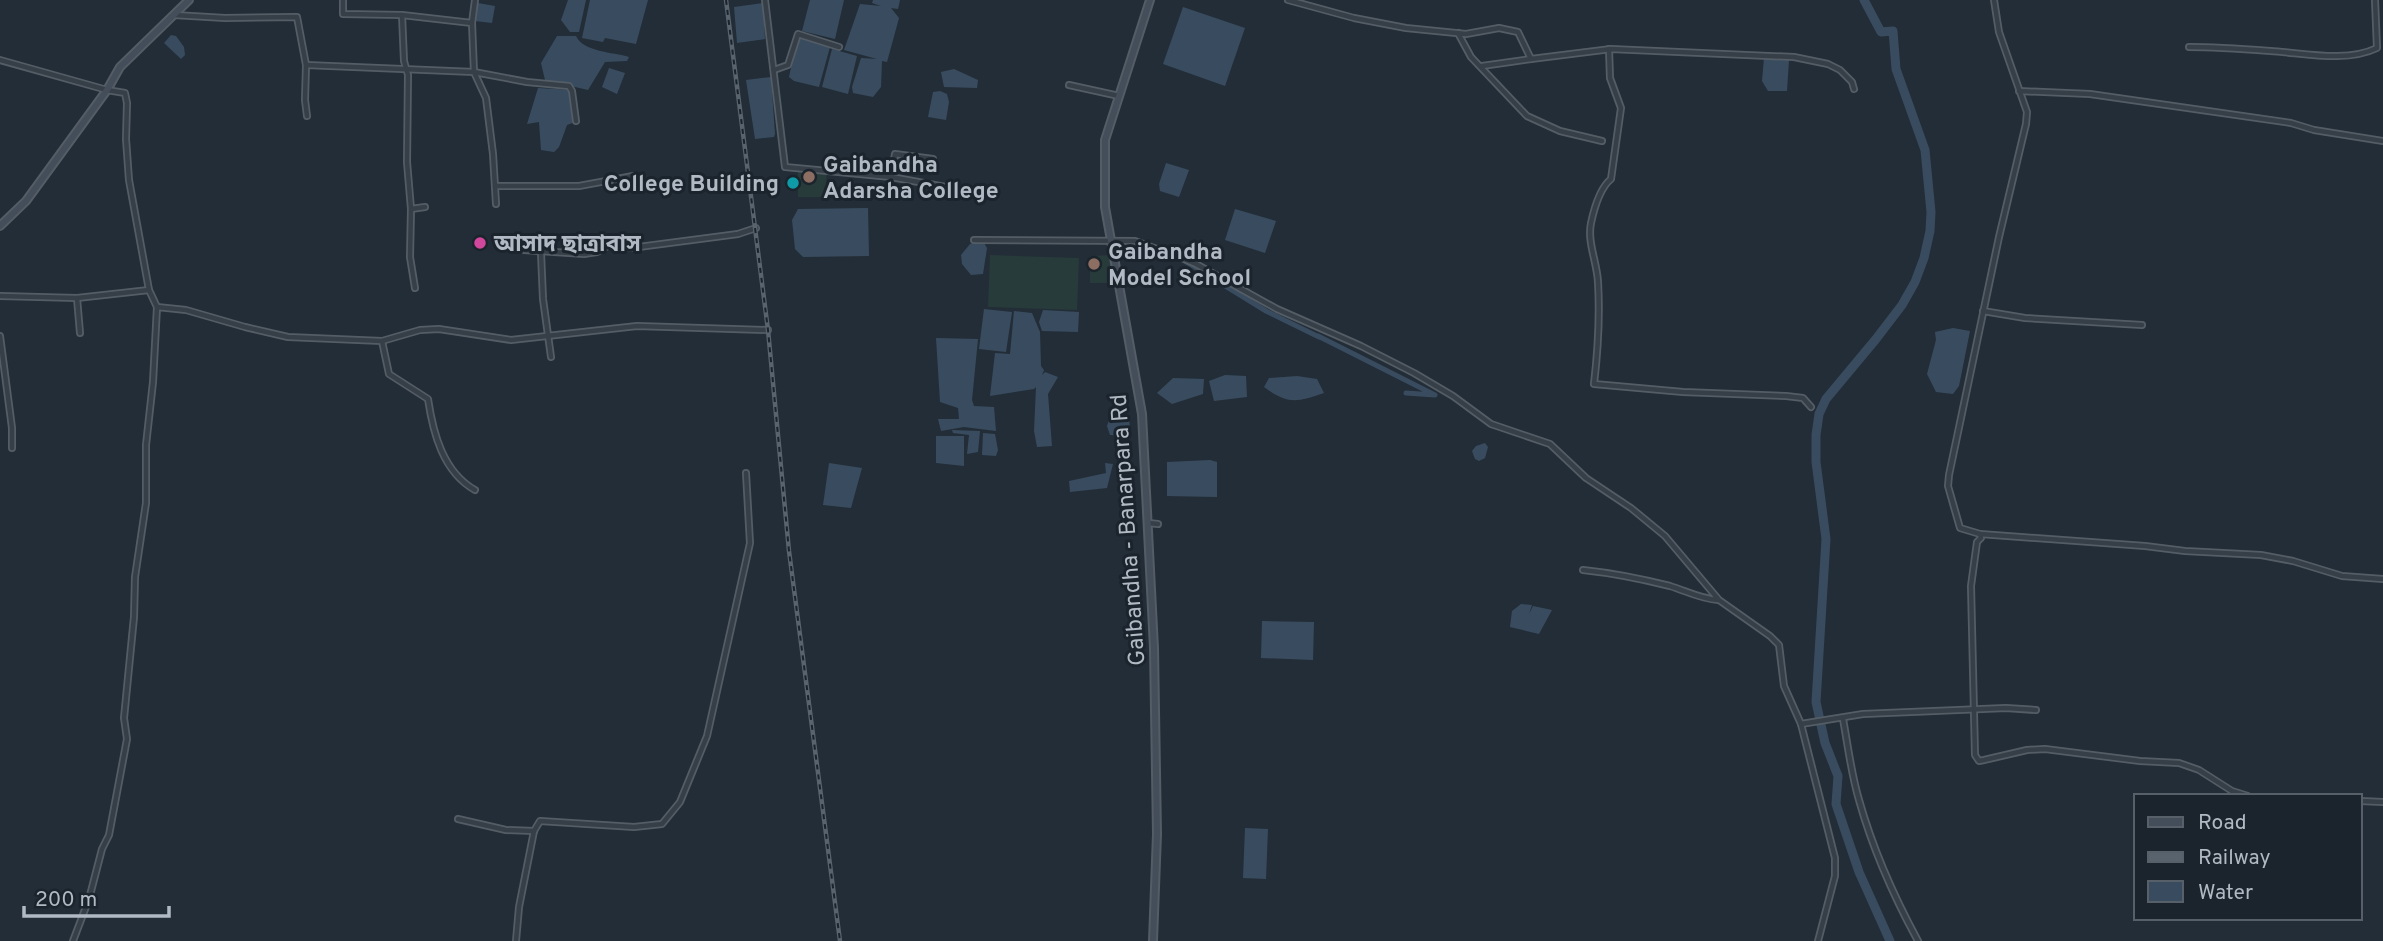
<svg xmlns="http://www.w3.org/2000/svg" width="2383" height="941" font-family="Overpass,'Noto Sans Bengali',sans-serif">
<style>
.green{fill:#273b3a}
.water{fill:#394c5f}
.lines{fill:none;stroke-linecap:round;stroke-linejoin:round}
.canal{stroke:#394c5f;stroke-width:5}
.river{stroke:#394c5f;stroke-width:9}
.minor-casing{stroke:#545d65;stroke-width:8}
.secondary-casing{stroke:#545d65;stroke-width:10}
.minor{stroke:#363f47;stroke-width:4.5}
.secondary{stroke:#444e5a;stroke-width:6}
.rail-casing{stroke:#58636e;stroke-width:4.5}
.rail{stroke:#1b242c;stroke-width:2;stroke-dasharray:5;stroke-linecap:butt}
.minor-bridge-casing{stroke:#545d65;stroke-width:8;stroke-linecap:butt}
.minor-bridge{stroke:#363f47;stroke-width:4.5}
.education-dot{fill:#8d6e63;stroke:#1b242c;stroke-width:2.5}
.culture-dot{fill:#0f9aa8;stroke:#1b242c;stroke-width:2.5}
.hotel-dot{fill:#d1479c;stroke:#1b242c;stroke-width:2.5}
.labels{text-anchor:middle;stroke-width:6;stroke-linejoin:round;paint-order:stroke}
.poi-label{font-size:23px;font-weight:bold;fill:#b1bac4;stroke:#1b242c;text-anchor:start}
.street-label{font-size:23px;fill:#b1bac4;stroke:#1b242c}
</style>
<rect width="100%" height="100%" fill="#232d37"/>
<g class="green">
<polygon points="798,170 827,172 825,197 798,197"/>
<polygon points="990,255 1079,258 1077,310 988,307"/>
<polygon points="1112,255 1114,283 1090,283 1090,256"/>
</g>
<g class="water">
<polygon points="568,0 586,0 579,32 570,32 561,20"/>
<polygon points="590,0 648,0 636,44 605,38 603,42 582,38"/>
<polygon points="810,0 844,0 835,39 802,31"/>
<polygon points="873,0 900,0 898,9 891,8 899,18 887,62 882,61 881,87 873,97 853,93 852,87 861,58 877,59 844,50 860,4 881,6 872,3"/>
<polygon points="478,3 495,6 492,23 475,21"/>
<polygon points="763,3 765,39 737,43 734,7"/>
<polygon points="1183,7 1245,28 1225,86 1163,64"/>
<polygon points="171,35 176,36 184,47 185,55 181,59 164,43"/>
<path d="M 557,36 L 576,36 C 583,52 613,52 629,57 L 627,61 L 605,62 L 588,90 L 545,80 L 541,63 Z"/>
<polygon points="801,38 830,47 819,87 794,81 789,77 796,44"/>
<polygon points="832,49 857,56 848,94 822,87"/>
<polygon points="1764,58 1789,60 1787,91 1768,91 1762,81"/>
<polygon points="609,68 625,73 617,94 602,87"/>
<polygon points="954,69 978,80 977,88 944,87 941,72"/>
<polygon points="771,77 775,134 774,137 755,139 746,80"/>
<polygon points="538,88 572,90 575,122 567,125 559,147 554,152 541,150 539,122 527,124"/>
<polygon points="940,91 947,94 949,102 946,120 928,117 933,92"/>
<polygon points="1166,163 1189,170 1179,197 1160,191 1159,184"/>
<polygon points="868,208 869,256 803,257 795,249 792,220 798,209"/>
<polygon points="1235,209 1276,221 1265,253 1225,240"/>
<polygon points="978,242 984,243 987,248 983,274 971,275 962,264 961,255 970,244"/>
<polygon points="984,309 1012,312 1006,352 979,349"/>
<polygon points="1043,310 1079,312 1078,332 1042,331 1039,322"/>
<polygon points="1014,311 1032,313 1040,332 1041,366 1044,370 1042,375 1045,372 1058,377 1048,394 1052,446 1037,447 1034,431 1036,387 1034,389 990,396 995,353 1010,354"/>
<polygon points="1953,328 1970,331 1959,386 1953,394 1936,392 1927,374 1936,340 1935,332"/>
<polygon points="936,338 978,339 972,400 974,406 994,407 996,431 964,427 941,431 938,419 959,419 958,408 940,402"/>
<polygon points="1225,375 1246,376 1247,397 1214,401 1209,381"/>
<path d="M 1297,376 L 1317,379 L 1324,393 C 1297,402 1288,405 1264,387 L 1269,378 Z"/>
<polygon points="1173,378 1204,379 1203,394 1172,404 1157,393"/>
<path d="M 1111,414 L 1129,416 L 1130,430 C 1124,436 1118,436 1110,435 L 1107,426 Z"/>
<polygon points="952,430 980,431 978,452 967,454 969,435 953,433"/>
<polygon points="983,433 995,434 998,450 996,456 982,455"/>
<polygon points="936,436 964,436 964,466 936,463"/>
<polygon points="1485,443 1488,447 1485,458 1479,461 1475,459 1472,451 1476,446"/>
<polygon points="1210,460 1217,462 1217,497 1167,496 1167,462"/>
<polygon points="829,463 862,468 851,508 823,505"/>
<polygon points="1105,463 1113,464 1107,488 1070,492 1069,481 1106,473"/>
<polygon points="1521,604 1532,605 1529,614 1533,606 1552,610 1539,634 1510,627 1512,611"/>
<polygon points="1262,621 1314,622 1313,660 1261,658"/>
<polygon points="1245,828 1268,829 1266,879 1243,878"/>
</g>
<g class="lines">
<g class="canal">
<polyline points="1185,261 1266,311 1319,337"/>
<polyline points="1318,336 1435,395 1406,393"/>
</g>
<polyline class="river" points="1864,0 1881,32 1893,31 1896,69 1925,150 1931,212 1930,231 1924,258 1915,282 1902,305 1876,339 1826,399 1819,414 1816,435 1816,462 1826,539 1816,702 1825,743 1838,776 1836,804 1859,872 1890,941"/>
<defs>
<g id="minor">
<polyline points="343,0 343,14 402,15 472,23"/>
<polyline points="475,0 472,23 474,72 527,82 569,86 572,91 576,121"/>
<polyline points="765,0 785,167 891,177 984,194"/>
<polyline points="1288,0 1354,18 1406,28 1466,34 1499,28 1518,32 1531,59 1611,49 1794,57 1828,64 1840,70 1852,82 1854,89"/>
<polyline points="1994,0 1999,32 2027,112 2026,124 1999,237 1949,475 1948,486 1960,528 1980,534 1981,538 1977,542 1971,586 1975,755 1979,761 1984,760 2027,750 2045,749 2140,761 2179,763 2199,770 2232,791 2248,796"/>
<polyline points="174,15 225,18 297,17 306,65 305,100 307,116"/>
<polyline points="402,15 404,61 408,75 407,162 411,209 410,257 415,288"/>
<polyline points="1458,33 1471,57 1527,116 1560,131 1602,141"/>
<path d="M 2189,47 C 2216,47 2243,49 2270,51 C 2304,53 2346,63 2377,48 L 2375,0"/>
<path d="M 1609,49 L 1610,78 L 1621,108 L 1611,179 C 1600,188 1594,209 1591,223 C 1587,242 1597,262 1598,282 C 1600,316 1598,350 1594,384 L 1683,392 L 1786,396 L 1803,398 L 1811,407"/>
<polyline points="0,60 107,90 125,93 127,103 126,139 129,180 149,290 157,307 153,382 146,445 146,503 135,577 134,617 124,718 127,739 109,835 102,849 89,899 73,941"/>
<polyline points="306,65 474,72 486,98 493,154 496,204"/>
<polyline points="1482,66 1531,59"/>
<polyline points="774,70 788,65 798,34 839,47"/>
<polyline points="1069,85 1119,96"/>
<polyline points="2019,91 2090,94 2291,123 2314,130 2383,141"/>
<polyline points="891,177 895,154 933,159"/>
<polyline points="495,186 579,186 633,176"/>
<polyline points="411,209 425,207"/>
<polyline points="974,240 1135,241 1165,252"/>
<polyline points="524,250 584,254 597,252 611,244 631,248 738,234 756,228"/>
<polyline points="541,253 543,299 551,357"/>
<polyline points="1196,264 1277,309 1361,346 1414,373 1453,396 1491,424 1550,444 1586,478 1631,508 1665,536 1719,600 1770,636 1779,645 1784,686 1801,724 1835,858 1835,876 1818,941"/>
<polyline points="0,296 77,298 149,290"/>
<polyline points="77,298 80,333"/>
<polyline points="157,307 186,310 245,327 288,337 382,341 420,330 439,329 511,340 637,326 768,330"/>
<polyline points="1983,311 2025,318 2142,325"/>
<polyline points="0,336 12,428 12,448"/>
<path d="M 382,341 L 389,374 L 428,399 C 433,433 443,472 475,490"/>
<polyline points="1148,523 1158,524"/>
<polyline points="1980,534 2145,546 2185,551 2261,555 2293,561 2342,576 2383,579"/>
<path d="M 1583,570 C 1612,573 1642,579 1670,586 C 1686,591 1701,599 1718,600"/>
<path d="M 1843,719 C 1848,746 1851,773 1859,800 C 1873,850 1893,895 1918,941"/>
<polyline points="1801,724 1863,714 2006,708 2036,710"/>
<polyline points="2360,801 2383,802"/>
<polyline points="458,819 506,830 534,831"/>
<polyline points="516,941 519,907 534,831 540,821 634,827 662,824 680,802 707,736 750,543 746,473"/>
</g>
<g id="secondary">
<polyline points="1150,0 1105,140 1105,207 1142,414 1154,648 1157,834 1153,941"/>
<polyline points="0,226 26,201 107,90 120,67 189,0"/>
</g>
</defs>
<use href="#minor" class="minor-casing"/>
<use href="#secondary" class="secondary-casing"/>
<use href="#minor" class="minor"/>
<use href="#secondary" class="secondary"/>
<defs>
<polyline id="rail" points="726,0 768,330 789,551 840,941"/>
</defs>
<use href="#rail" class="rail-casing"/>
<use href="#rail" class="rail"/>
<defs>
<polyline id="minor-bridge" points="1163,250 1196,264"/>
</defs>
<use href="#minor-bridge" class="minor-bridge-casing"/>
<use href="#minor-bridge" class="minor-bridge"/>
</g>
<g class="education-dot">
<circle cx="809" cy="177" r="7"/>
<circle cx="1094" cy="264" r="7"/>
</g>
<circle class="culture-dot" cx="793" cy="183" r="7"/>
<circle class="hotel-dot" cx="480" cy="243" r="7"/>
<g class="labels">
<g class="poi-label">
<text x="823" y="172">Gaibandha<tspan x="823" dy="26">Adarsha College</tspan></text>
<text x="779" y="191" text-anchor="end">College Building</text>
<text x="494" y="251">আসাদ ছাত্রাবাস</text>
<text x="1108" y="259">Gaibandha<tspan x="1108" dy="26">Model School</tspan></text>
</g>
<g class="street-label">
<text transform="translate(1127 530) rotate(-94)" y="8">Gaibandha - Banarpara Rd</text>
</g>
</g>
<rect x="2134" y="794" width="228" height="126" fill="#1b242c" stroke="#576069" stroke-width="2"/>
<rect x="2148" y="817" width="35" height="10" fill="#444e5a" stroke="#576069" stroke-width="2"/>
<text x="2198" y="829" font-size="21" fill="#b1bac4">Road</text>
<rect x="2148" y="852" width="35" height="10" fill="#58636e" stroke="#576069" stroke-width="2"/>
<text x="2198" y="864" font-size="21" fill="#b1bac4">Railway</text>
<rect x="2148" y="881" width="35" height="21" fill="#394c5f" stroke="#576069" stroke-width="2"/>
<text x="2198" y="899" font-size="21" fill="#b1bac4">Water</text>
<path d="M24 906v10h145v-10" fill="none" stroke="#b1bac4" stroke-width="3.5"/>
<text x="35" y="906" font-size="21" fill="#b1bac4" stroke="#1b242c" stroke-width="5" paint-order="stroke">200 m</text>
</svg>
